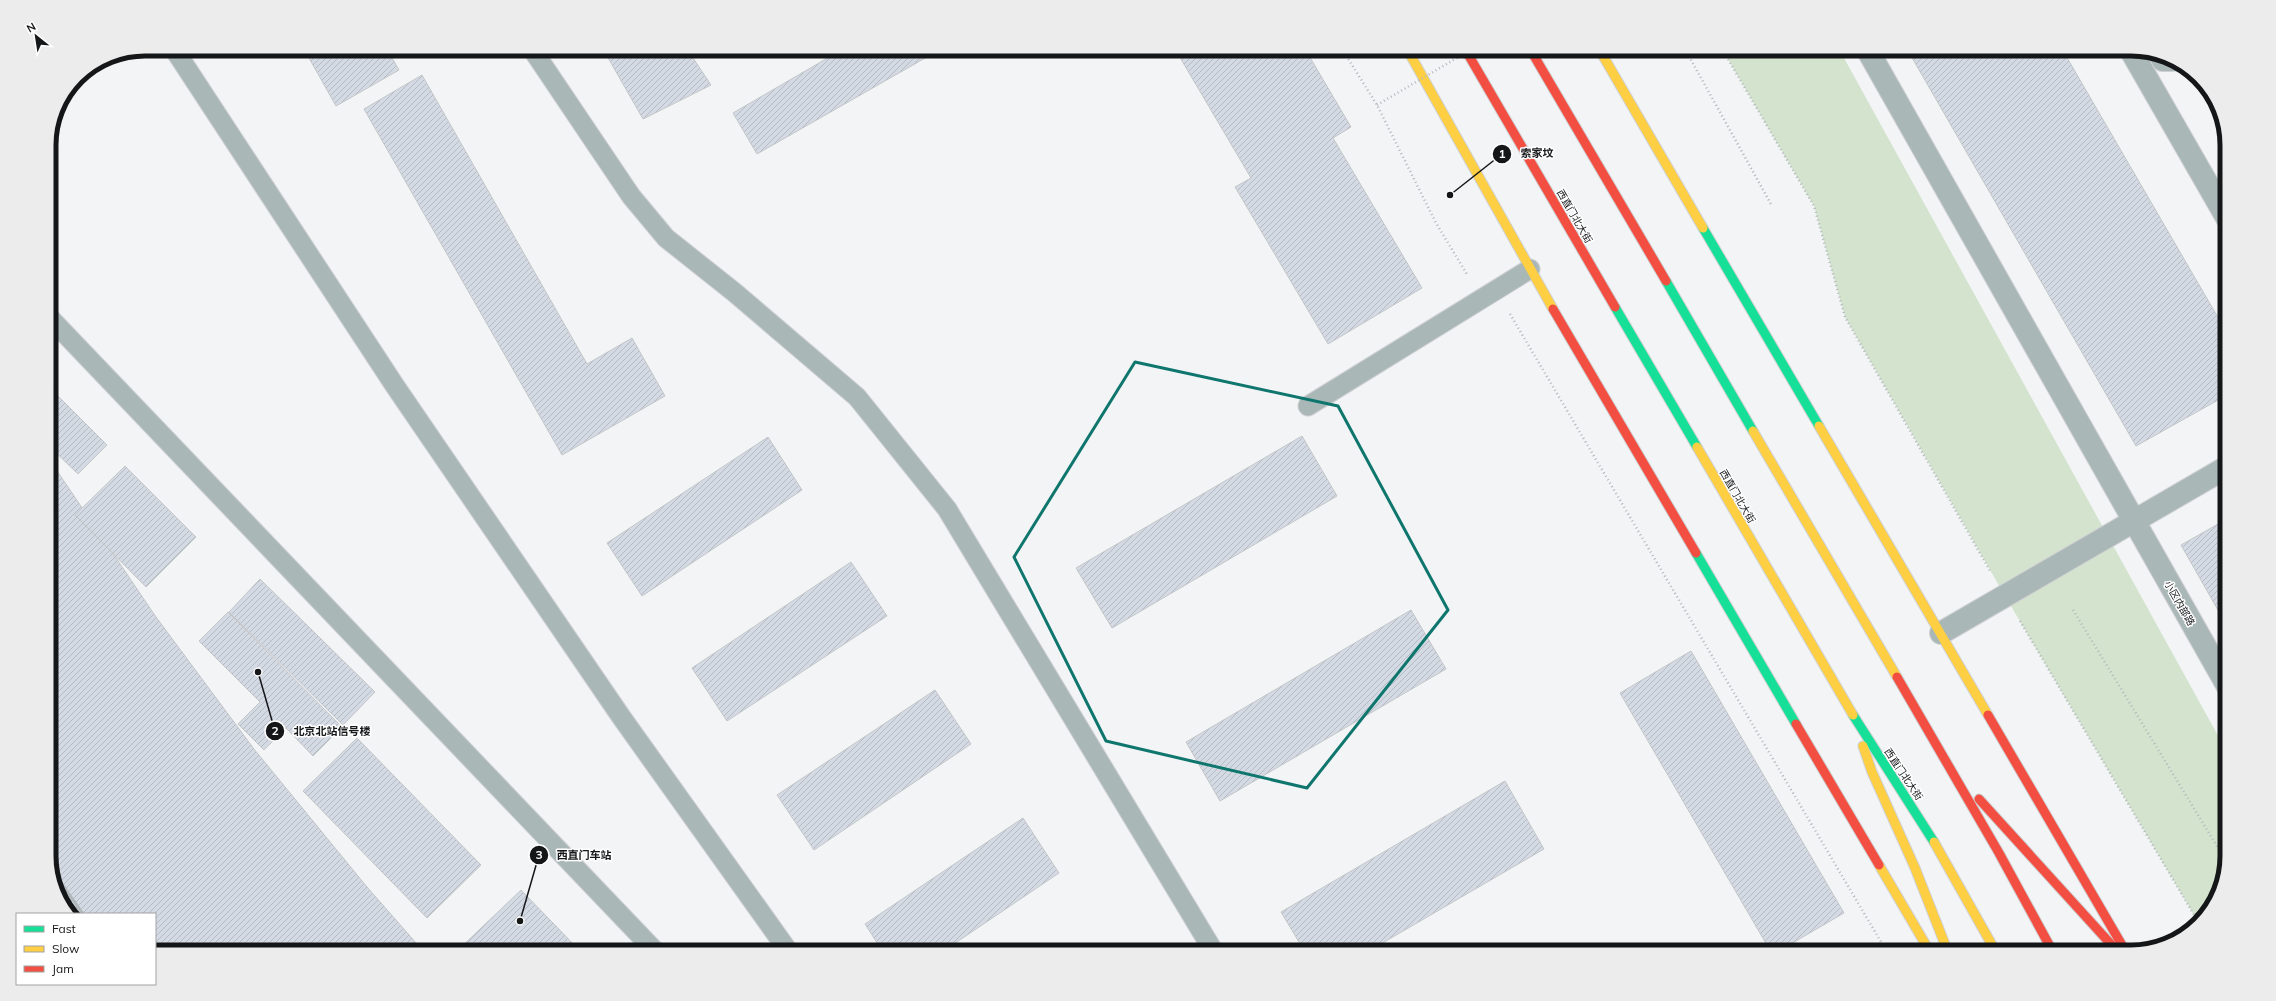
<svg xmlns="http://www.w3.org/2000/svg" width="2276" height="1001" font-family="Mulish,'Noto Sans SC',sans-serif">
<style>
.green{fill:#d4e3ce}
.building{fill:url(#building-hatch);stroke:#c4c6c8}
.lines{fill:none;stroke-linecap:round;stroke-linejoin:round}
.lane-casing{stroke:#cfd0d2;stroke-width:21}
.street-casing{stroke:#cfd0d2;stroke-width:24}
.fast-casing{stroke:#cfd0d2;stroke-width:11}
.slow-casing{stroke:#cfd0d2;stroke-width:11}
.jam-casing{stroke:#cfd0d2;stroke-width:11}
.path{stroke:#b1b8ba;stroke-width:2.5;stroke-dasharray:1 3;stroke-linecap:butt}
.lane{stroke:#aab7b7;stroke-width:19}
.street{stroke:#aab7b7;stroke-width:22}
.fast{stroke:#16e098;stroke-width:9}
.slow{stroke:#ffcf43;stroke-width:9}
.jam{stroke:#f24e42;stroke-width:9}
.rail{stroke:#b1b8ba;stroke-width:3}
.path-bridge{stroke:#b1b8ba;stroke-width:2.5;stroke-dasharray:1 3;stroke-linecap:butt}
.marked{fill:none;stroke:#0f766e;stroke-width:3;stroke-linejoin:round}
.labels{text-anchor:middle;stroke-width:3;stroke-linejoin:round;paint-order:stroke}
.street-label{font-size:10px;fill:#151618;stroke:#fff}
.rim{fill:none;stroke:#151618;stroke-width:5}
.leader{fill:none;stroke:#151618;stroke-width:1.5}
.callout-dot{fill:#151618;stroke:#fff;stroke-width:1.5}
.mark-label{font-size:12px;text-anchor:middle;font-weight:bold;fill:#fff}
.callout-label{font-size:11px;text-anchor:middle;font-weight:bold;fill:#151618;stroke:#fff;stroke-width:3;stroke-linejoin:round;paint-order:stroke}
</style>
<defs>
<pattern id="building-hatch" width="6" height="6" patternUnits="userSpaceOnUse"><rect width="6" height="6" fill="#d4dae4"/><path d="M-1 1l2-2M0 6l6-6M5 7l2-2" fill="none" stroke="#b5bac3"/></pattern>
</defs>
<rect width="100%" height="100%" fill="#f2f4f6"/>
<polygon class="green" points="1722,49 1839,49 2227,752 2227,856 2220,893 2197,920 2005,596 1845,317 1814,206"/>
<g class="building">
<polygon points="304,49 387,49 399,70 336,106"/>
<polygon points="603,49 687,49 711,85 643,119"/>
<polygon points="843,49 941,49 757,154 733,113"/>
<polygon points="1175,49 1305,49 1351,127 1333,138 1422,288 1328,344 1235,187 1251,178"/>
<polygon points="1907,49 2062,49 2227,333 2227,395 2136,446"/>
<polygon points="422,75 587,364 632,338 665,396 562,455 364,109"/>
<polygon points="49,387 107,445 78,474 49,446"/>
<polygon points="1302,436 1337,496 1112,628 1076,568"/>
<polygon points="768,437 802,490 642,596 607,543"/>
<polygon points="49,459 156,617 254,749 367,887 424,952 155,952 155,914 69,914 49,863"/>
<polygon points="125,466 196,537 146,587 75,515"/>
<polygon points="2227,519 2227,626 2181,545"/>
<polygon points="851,562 887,616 727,721 692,668"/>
<polygon points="260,579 375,692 343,725 229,612"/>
<polygon points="1411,610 1446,669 1220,801 1186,742"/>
<polygon points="228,612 342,727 313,756 286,728 264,750 238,724 260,702 199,641"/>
<polygon points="1691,651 1844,913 1777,952 1771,952 1620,693"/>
<polygon points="935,690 971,744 814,850 777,795"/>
<polygon points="357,738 481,865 427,918 303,791"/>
<polygon points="1505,781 1544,849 1367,952 1305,952 1281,912"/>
<polygon points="1023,818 1059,873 942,952 883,952 865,924"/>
<polygon points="521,890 581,952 456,952"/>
</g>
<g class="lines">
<defs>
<g id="lane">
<polyline points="174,49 395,386 622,718 789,952"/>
<polyline points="532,49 631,196 666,238 734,292 857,397 947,509 1214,952"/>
<polyline points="49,317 656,952"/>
<polyline points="1308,406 1530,269"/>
</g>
<g id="street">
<polyline points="1867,49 2227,685"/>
<polyline points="2130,49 2227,218"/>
<polyline points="2160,55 2163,60 2172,60"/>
<polyline points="1941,633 2227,467"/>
</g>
<g id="fast">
<polyline points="1703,228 1819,426"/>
<polyline points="1666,281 1753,431"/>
<polyline points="1615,307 1697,447"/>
<polyline points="1696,553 1796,724"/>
<polyline points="1853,715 1934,842"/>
</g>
<g id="slow">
<polyline points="1407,49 1553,309"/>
<polyline points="1599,49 1703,228"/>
<polyline points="1819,426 1988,715"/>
<polyline points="1753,431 1897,677"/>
<polyline points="1697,447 1853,715"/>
<polyline points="1863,746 1872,772 1915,868 1948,952"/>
<polyline points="1934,842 1996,952"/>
<polyline points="1879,865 1930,952"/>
</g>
<g id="jam">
<polyline points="1465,49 1615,307"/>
<polyline points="1530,49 1666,281"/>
<polyline points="1553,309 1696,553"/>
<polyline points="1897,677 1999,853 2053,952"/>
<polyline points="1988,715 2126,952"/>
<polyline points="1796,724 1879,865"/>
<polyline points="1979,799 2118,952"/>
</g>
</defs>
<use href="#lane" class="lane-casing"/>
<use href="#street" class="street-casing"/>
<use href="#fast" class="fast-casing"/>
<use href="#slow" class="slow-casing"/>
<use href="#jam" class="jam-casing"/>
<g class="path">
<polyline points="1342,49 1377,105 1436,223 1468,276"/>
<polyline points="1685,49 1772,206"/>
<polyline points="1722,49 1814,206 1845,317 1990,571"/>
<polyline points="1510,314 1887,952"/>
<polyline points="2073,610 2226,861"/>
<polyline points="2020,621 2197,920"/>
</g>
<use href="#lane" class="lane"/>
<use href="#street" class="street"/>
<use href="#fast" class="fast"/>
<use href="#slow" class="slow"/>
<use href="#jam" class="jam"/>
<polyline class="rail" points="52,870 83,914"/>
<polyline class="path-bridge" points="1377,105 1472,49"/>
</g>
<path class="marked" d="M 1135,362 L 1338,406 L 1448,610 L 1307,788 L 1106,741 L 1014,557 Z"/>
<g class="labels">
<g class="street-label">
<text transform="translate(1575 216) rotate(60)" y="4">西直门北大街</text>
<text transform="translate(1738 496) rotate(60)" y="4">西直门北大街</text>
<text transform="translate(2180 603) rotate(60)" y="4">小区内部路</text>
<text transform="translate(1904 774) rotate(56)" y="4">西直门北大街</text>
</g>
</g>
<path d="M0 0H2276V1001H0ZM145 56H2131A89 89 0 0 1 2220 145V856A89 89 0 0 1 2131 945H145A89 89 0 0 1 56 856V145A89 89 0 0 1 145 56Z" fill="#ececed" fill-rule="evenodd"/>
<path class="rim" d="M145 56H2131A89 89 0 0 1 2220 145V856A89 89 0 0 1 2131 945H145A89 89 0 0 1 56 856V145A89 89 0 0 1 145 56Z"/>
<path class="leader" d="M1450 195L1502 154M258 672L275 731M520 921L539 855"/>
<g class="callout-dot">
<circle cx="1450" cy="195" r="4"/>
<circle cx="258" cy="672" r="4"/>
<circle cx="520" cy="921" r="4"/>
<circle cx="1502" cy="154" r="10"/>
<circle cx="275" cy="731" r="10"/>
<circle cx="539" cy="855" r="10"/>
</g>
<g class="mark-label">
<text x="1502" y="158">1</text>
<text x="275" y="735">2</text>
<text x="539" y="859">3</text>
</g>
<g class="callout-label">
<text x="1537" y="157">索家坟</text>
<text x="332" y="735">北京北站信号楼</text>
<text x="584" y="859">西直门车站</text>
</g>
<rect x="16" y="913" width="140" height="72" fill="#ffffff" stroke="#a1a2a3"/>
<rect x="24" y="926" width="20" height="6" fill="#16e098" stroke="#a1a2a3"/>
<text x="52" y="933" font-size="12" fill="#151618">Fast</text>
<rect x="24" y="946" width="20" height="6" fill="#ffcf43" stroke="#a1a2a3"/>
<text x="52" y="953" font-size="12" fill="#151618">Slow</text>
<rect x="24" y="966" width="20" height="6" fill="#f24e42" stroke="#a1a2a3"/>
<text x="52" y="973" font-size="12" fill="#151618">Jam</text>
<g transform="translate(36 36) rotate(330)" stroke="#ffffff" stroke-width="3" paint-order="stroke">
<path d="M0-3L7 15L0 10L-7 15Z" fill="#151618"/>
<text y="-6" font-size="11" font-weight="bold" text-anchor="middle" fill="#151618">N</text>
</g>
</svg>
